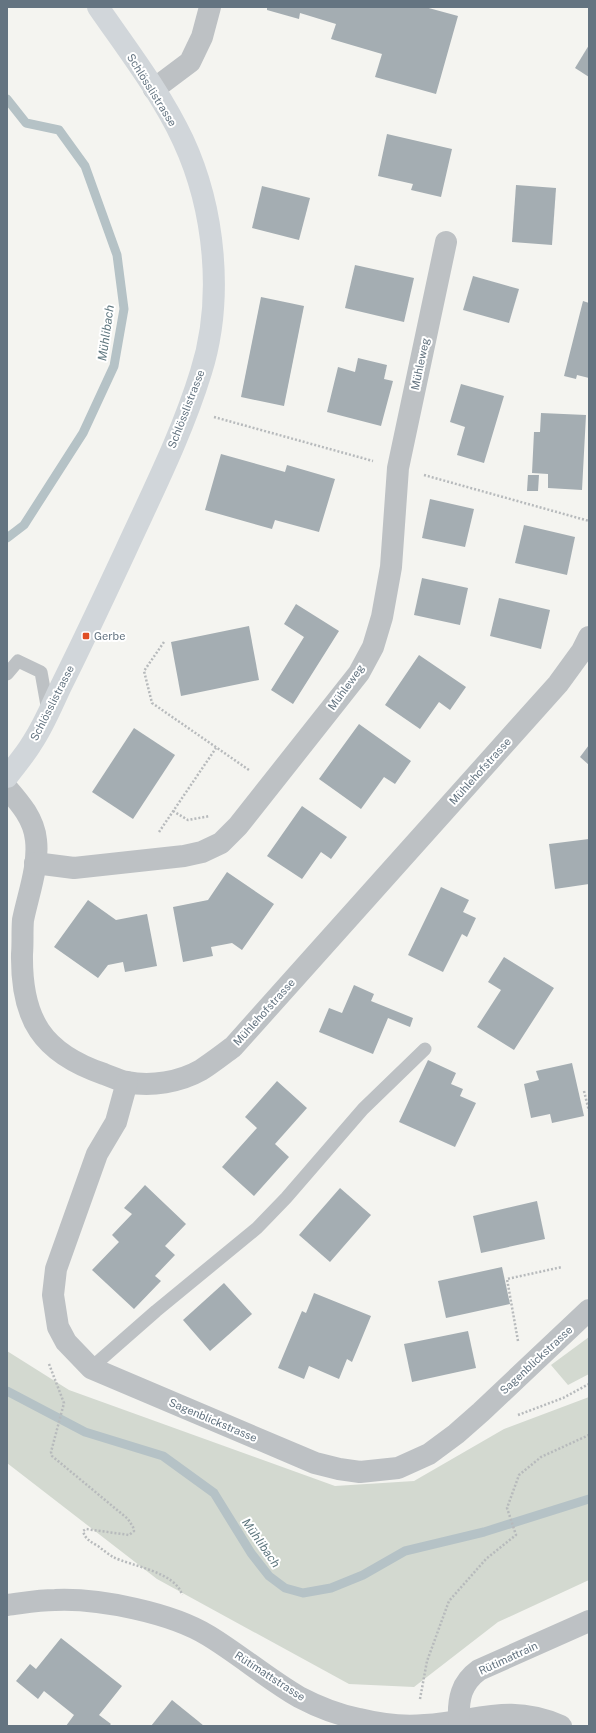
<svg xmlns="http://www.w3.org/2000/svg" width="596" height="1733" font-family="'Public Sans',sans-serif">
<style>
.green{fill:#d3d9d0}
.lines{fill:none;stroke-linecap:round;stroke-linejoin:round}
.stream{stroke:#b5c2c6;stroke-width:9}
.building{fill:#a4adb2}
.path{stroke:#b7babc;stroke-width:2.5;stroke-dasharray:2 2;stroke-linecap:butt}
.lane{stroke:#bdc1c4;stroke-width:13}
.street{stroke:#bdc1c4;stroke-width:22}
.secondary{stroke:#d1d6da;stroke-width:22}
.poi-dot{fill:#e04e25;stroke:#fff;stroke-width:1.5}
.labels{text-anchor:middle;stroke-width:4;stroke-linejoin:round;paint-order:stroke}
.street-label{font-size:11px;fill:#647481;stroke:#fff}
.poi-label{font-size:11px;fill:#647481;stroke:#fff;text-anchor:start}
.water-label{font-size:12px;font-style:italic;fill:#5f777f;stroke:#fff}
</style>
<rect width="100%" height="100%" fill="#f4f4f0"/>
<g class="green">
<polygon points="589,1337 589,1374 568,1385 551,1365"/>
<polygon points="7,1351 69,1390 335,1486 414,1481 504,1429 589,1397 589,1580 498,1622 414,1687 349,1684 157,1579 7,1463"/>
</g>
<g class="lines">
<g class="stream">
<polyline points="7,99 26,123 59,130 85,166 117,255 124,309 114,366 83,433 24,525 7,538"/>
<polyline points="7,1391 85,1432 163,1456 214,1493 251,1553 269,1576 285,1588 303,1593 331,1588 363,1575 405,1551 484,1532 589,1499"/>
</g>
</g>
<g class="building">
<polygon points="267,7 425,7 458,16 436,94 375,77 382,54 331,39 336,24 300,13 299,19 267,10"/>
<polygon points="589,45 589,77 575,68"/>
<polygon points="387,134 452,149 441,197 411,190 413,184 378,176"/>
<polygon points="516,185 556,188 552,245 512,242"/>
<polygon points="262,186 310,198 299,240 252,228"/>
<polygon points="355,265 414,278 404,322 345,308"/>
<polygon points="473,276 519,289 509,323 463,310"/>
<polygon points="261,297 304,306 284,406 241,397"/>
<polygon points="583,301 589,303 589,378 577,375 576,379 564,376"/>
<polygon points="358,358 387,365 384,379 393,381 381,426 327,412 338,367 355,372"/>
<polygon points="461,384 504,396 484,463 457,455 465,427 450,422"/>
<polygon points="541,413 586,415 582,490 548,488 548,474 532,473 534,432 540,432"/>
<polygon points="221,454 285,472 287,465 335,479 319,532 275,520 272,529 205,510"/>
<polygon points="528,475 539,475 538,491 527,491"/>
<polygon points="430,499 474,509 465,547 422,538"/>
<polygon points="524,525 575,537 567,575 515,563"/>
<polygon points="422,578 468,588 460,625 414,615"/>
<polygon points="499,598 550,610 541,649 490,636"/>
<polygon points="296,604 339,631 293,704 271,690 304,637 284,624"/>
<polygon points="249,626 259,680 181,696 171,642"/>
<polygon points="419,655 466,687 450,710 439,702 420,729 385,705"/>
<polygon points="359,724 411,761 395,784 384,777 361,809 319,779"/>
<polygon points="134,728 175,755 133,819 92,792"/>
<polygon points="589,745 589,765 580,757"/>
<polygon points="302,806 347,837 331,859 321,852 302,879 267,856"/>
<polygon points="589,839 589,884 555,889 549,844"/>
<polygon points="227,872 274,904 242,950 232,943 211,947 213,956 183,962 173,907 208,900"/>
<polygon points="441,887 469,900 463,912 476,918 467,937 462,934 443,972 408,955"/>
<polygon points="88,900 116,920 147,914 157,966 125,972 123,962 108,965 98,978 54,947"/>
<polygon points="504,957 554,988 514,1050 477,1027 501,990 488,982"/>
<polygon points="354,985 374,994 371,1001 413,1018 410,1027 388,1018 373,1054 319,1032 329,1008 342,1013"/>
<polygon points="428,1060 456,1073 451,1084 463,1089 460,1096 476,1103 455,1147 399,1122"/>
<polygon points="572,1063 584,1116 552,1123 550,1114 531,1118 524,1084 539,1080 536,1071"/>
<polygon points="277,1081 307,1108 275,1144 289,1157 254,1196 222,1167 257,1128 245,1117"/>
<polygon points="145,1185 186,1224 165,1246 175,1255 155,1276 161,1281 134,1309 92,1270 119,1242 112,1235 132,1214 124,1208"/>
<polygon points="340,1188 371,1215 330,1262 299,1235"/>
<polygon points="537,1201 545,1239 481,1253 473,1216"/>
<polygon points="502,1267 510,1304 446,1318 438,1281"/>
<polygon points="224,1283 252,1314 210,1351 183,1320"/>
<polygon points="314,1293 371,1316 352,1362 347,1359 339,1379 309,1366 304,1379 278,1368 302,1311 306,1313"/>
<polygon points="468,1331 476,1368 412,1382 404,1344"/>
<polygon points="61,1638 122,1686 99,1715 111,1724 109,1726 66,1726 74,1715 44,1691 38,1699 16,1681 30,1664 36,1669"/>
<polygon points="172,1700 198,1721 204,1726 151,1726"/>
</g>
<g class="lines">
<g class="path">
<polyline points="214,417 373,461"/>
<polyline points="424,475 589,521"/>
<polyline points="164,642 144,671 152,703 249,770"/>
<polyline points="173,811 188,820 210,816"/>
<polyline points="159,832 216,748"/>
<polyline points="584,1091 589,1111"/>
<polyline points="518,1341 507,1279 562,1267"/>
<path d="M 49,1364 L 64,1403 L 51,1452 L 52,1456 L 128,1519 L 133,1527 L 134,1531 L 129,1535 L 86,1529 L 83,1531 C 85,1539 91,1542 98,1546 C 103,1550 108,1554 113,1557 C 131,1566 176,1572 182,1595"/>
<polyline points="518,1415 563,1398 589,1384"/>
<polyline points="420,1699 427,1661 449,1601 486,1559 516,1535 507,1508 519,1475 541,1457 589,1435"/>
</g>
<g class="lane">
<polyline points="7,674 18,661 41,672 48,711"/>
<polyline points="91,1368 156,1311 257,1228 286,1198 363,1109 425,1049"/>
</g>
<g class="street">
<polyline points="154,89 190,62 202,37 210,7"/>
<path d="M 7,788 C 20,803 34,819 36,840 C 39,866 28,895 23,920 C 22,931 23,943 22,954 C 21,1019 42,1053 104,1074 C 112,1077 120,1081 127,1082 C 151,1087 180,1082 201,1070 C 212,1063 222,1055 233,1047 L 558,684 L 582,651 L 589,637"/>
<polyline points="35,863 74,868 184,856 202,852 221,843 238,826 359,673 373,647 382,617 391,567 398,468 446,242"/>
<polyline points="127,1082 116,1122 97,1154 56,1269 53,1295 58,1327 66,1342 91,1368 315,1463 339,1469 360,1472 398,1468 429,1454 456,1434 481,1412 589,1310"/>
<path d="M 7,1605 C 23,1603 39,1600 55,1600 C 99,1598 172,1613 209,1636 C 240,1655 268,1679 299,1697 C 318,1707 338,1715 359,1719 C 379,1724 403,1727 425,1725 C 477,1722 508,1703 561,1726"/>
<path d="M 459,1720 C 458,1699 461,1683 479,1670 L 589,1621"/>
</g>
<path class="secondary" d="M 7,777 C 15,766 25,755 32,743 C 44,725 52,705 61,686 C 83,642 104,597 125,552 C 152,493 182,434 201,372 C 224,299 215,209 183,140 C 161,93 127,49 98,7"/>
</g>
<rect class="poi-dot" x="82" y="632" width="8" height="8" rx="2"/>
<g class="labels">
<g class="street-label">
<text transform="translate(152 90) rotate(58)" y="4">Schlösslistrasse</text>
<text transform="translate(420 364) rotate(-78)" y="4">Mühleweg</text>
<text transform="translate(186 409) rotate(-69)" y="4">Schlösslistrasse</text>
<text transform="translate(346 687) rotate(-54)" y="4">Mühleweg</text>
<text transform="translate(52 703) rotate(-63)" y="4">Schlösslistrasse</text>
<text transform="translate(480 771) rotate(-48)" y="4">Mühlehofstrasse</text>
<text transform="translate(264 1012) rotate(-48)" y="4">Mühlehofstrasse</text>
<text transform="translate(536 1360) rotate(-43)" y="4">Sagenblickstrasse</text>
<text transform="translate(213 1420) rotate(23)" y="4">Sagenblickstrasse</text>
<text transform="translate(508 1658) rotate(-25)" y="4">Rütimattrain</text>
<text transform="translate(270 1676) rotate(33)" y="4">Rütimattstrasse</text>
</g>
<g class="poi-label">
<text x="94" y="640">Gerbe</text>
</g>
<g class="water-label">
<text transform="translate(106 333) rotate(-82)" y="4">Mühlibach</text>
<text transform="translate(261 1543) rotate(55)" y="4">Mühlibach</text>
</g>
</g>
<rect width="596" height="1733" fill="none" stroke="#647481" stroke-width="16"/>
</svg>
